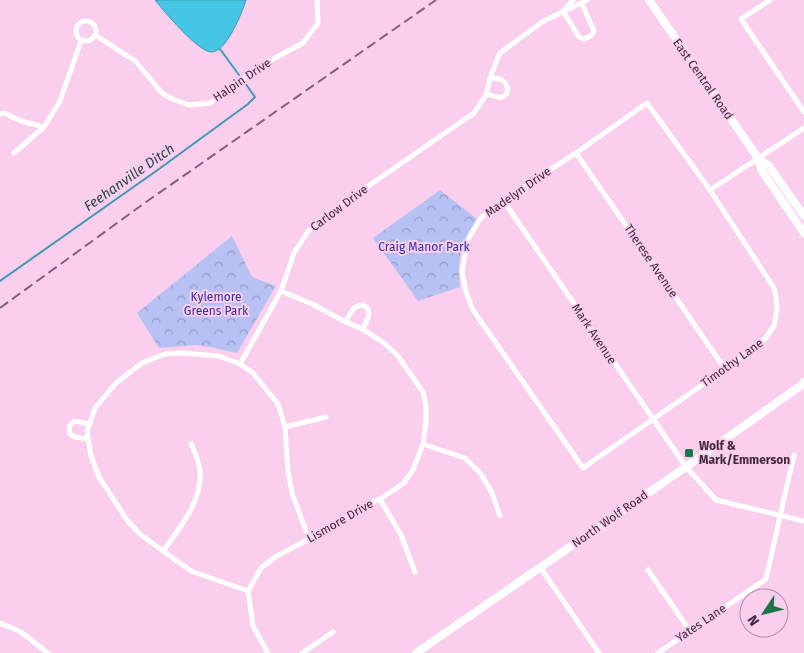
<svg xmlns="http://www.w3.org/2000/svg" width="804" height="653" font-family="'Fira Sans',sans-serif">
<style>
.park{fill:url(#park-crowns)}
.water{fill:#44c6e4;stroke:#4497b2}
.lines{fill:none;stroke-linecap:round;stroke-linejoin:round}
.stream{stroke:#4497b2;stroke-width:2}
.street{stroke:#fff;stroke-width:5}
.secondary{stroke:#fff;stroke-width:8}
.rail{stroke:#826079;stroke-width:2;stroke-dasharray:10 5;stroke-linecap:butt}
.poi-dot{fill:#1e7549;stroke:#facfee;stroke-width:2}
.labels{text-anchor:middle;stroke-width:4;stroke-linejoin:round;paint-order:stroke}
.street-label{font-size:12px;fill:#44283d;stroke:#facfee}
.park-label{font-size:12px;fill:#3430a3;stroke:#facfee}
.poi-label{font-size:12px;font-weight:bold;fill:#44283d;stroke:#facfee;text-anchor:start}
.water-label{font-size:14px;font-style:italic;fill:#29454c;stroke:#facfee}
</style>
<defs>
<pattern id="park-crowns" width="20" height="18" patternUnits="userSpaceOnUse" patternTransform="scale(1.25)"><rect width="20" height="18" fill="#b7c1f3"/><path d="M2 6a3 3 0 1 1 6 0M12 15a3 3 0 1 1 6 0" fill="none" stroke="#969dc6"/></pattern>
</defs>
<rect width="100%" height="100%" fill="#facfee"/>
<g class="park">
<path d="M 440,190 L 477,219 C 461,243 457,259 460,287 L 418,301 L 373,238 Z"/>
<polygon points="232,236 252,277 276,286 237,353 210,347 196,345 159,348 137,313"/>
</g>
<path class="water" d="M 155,0 L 246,0 C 242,13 226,53 211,52 C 197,51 164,11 155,0 Z"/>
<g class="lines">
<g class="stream">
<polyline points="220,49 239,75"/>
<polyline points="0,281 159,169 248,104 255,97 245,83"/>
</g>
<g class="street">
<polyline points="770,0 741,19 804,112"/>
<polyline points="565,9 573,0"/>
<polyline points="563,11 579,37 584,39 591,36 594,31 582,4"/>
<circle cx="86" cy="31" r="10"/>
<polyline points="95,35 135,61 163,94 175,100 189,105 210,103 262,65 303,43 318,23 317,0"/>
<path d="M 486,94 C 491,95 498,98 502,97 C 511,93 508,84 502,80 C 499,78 494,78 490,78"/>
<polygon points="647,103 710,190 774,288 776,298 777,309 774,326 765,339 725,369 583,468 473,310 466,292 462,272 467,241 480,219 503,200 576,153"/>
<polyline points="0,114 4,113 21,121 44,127"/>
<polyline points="14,153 44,127 60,101 81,41"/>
<polyline points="576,153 725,369"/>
<polyline points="710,190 804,128"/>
<polyline points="503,200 686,467 716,500 804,521"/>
<path d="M 346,322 C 350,314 353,305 363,305 C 374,311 367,320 363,329"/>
<polyline points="240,364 281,291 294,253 307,233 322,218 474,113 486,95 491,75 500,53 542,22 587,0"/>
<polyline points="285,427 326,417"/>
<path d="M 88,439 L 75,437 L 70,434 C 68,428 69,425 74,421 L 90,424"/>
<polyline points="423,444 465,458 481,474 492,493 500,516"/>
<polyline points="380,499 401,535 415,572"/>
<path d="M 163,551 C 179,529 203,500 200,471 C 199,462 195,452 191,444"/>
<polyline points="540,567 599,653"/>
<polyline points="648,570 690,631"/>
<polyline points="248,591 261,568 275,557 309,539 328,530 363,506 380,499 403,484 413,470 423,444 426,422 426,406 423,392 398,356 384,343 364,330 342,320 312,304 281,291"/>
<polyline points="0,623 21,632 48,653"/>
<polyline points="268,653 253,626 248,591 191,571 141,535 127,520 99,477 91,456 87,431 95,408 116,383 142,363 165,354 183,353 219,356 240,364 253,373 278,404 285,427 288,471 292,493 309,539"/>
<polyline points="302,653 333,632"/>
<polyline points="658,653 766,579 780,516 794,455"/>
</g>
<g class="secondary">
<polyline points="649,0 758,158 762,171 804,233"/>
<polyline points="758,158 769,166 804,216"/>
<polyline points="416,653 686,467 803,384 804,382"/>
</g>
<polyline class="rail" points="0,308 146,202 436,0"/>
</g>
<rect class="poi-dot" x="684" y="448" width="10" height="10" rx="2.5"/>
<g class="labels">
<g class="street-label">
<text transform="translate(703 79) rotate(55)" y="4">East Central Road</text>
<text transform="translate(242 80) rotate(-34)" y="4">Halpin Drive</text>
<text transform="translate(518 192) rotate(-35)" y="4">Madelyn Drive</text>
<text transform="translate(339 208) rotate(-37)" y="4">Carlow Drive</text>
<text transform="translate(651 261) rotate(56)" y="4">Therese Avenue</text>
<text transform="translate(594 334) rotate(56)" y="4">Mark Avenue</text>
<text transform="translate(732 363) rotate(-36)" y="4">Timothy Lane</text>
<text transform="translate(610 519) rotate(-35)" y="4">North Wolf Road</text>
<text transform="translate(340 521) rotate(-30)" y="4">Lismore Drive</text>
<text transform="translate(701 623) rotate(-34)" y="4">Yates Lane</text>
</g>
<g class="park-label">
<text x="424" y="251">Craig Manor Park</text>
<text x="216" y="301">Kylemore<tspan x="216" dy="14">Greens Park</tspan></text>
</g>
<g class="poi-label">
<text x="699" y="450">Wolf &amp;<tspan x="699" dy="14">Mark/Emmerson</tspan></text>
</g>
<g class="water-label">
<text transform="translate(129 177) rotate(-35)" y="5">Feehanville Ditch</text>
</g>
</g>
<g transform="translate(764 613) rotate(235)"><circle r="24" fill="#facfee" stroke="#b18ca7"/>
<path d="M0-4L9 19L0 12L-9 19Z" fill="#1e7549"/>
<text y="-8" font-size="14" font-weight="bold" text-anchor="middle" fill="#44283d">N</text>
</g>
</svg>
